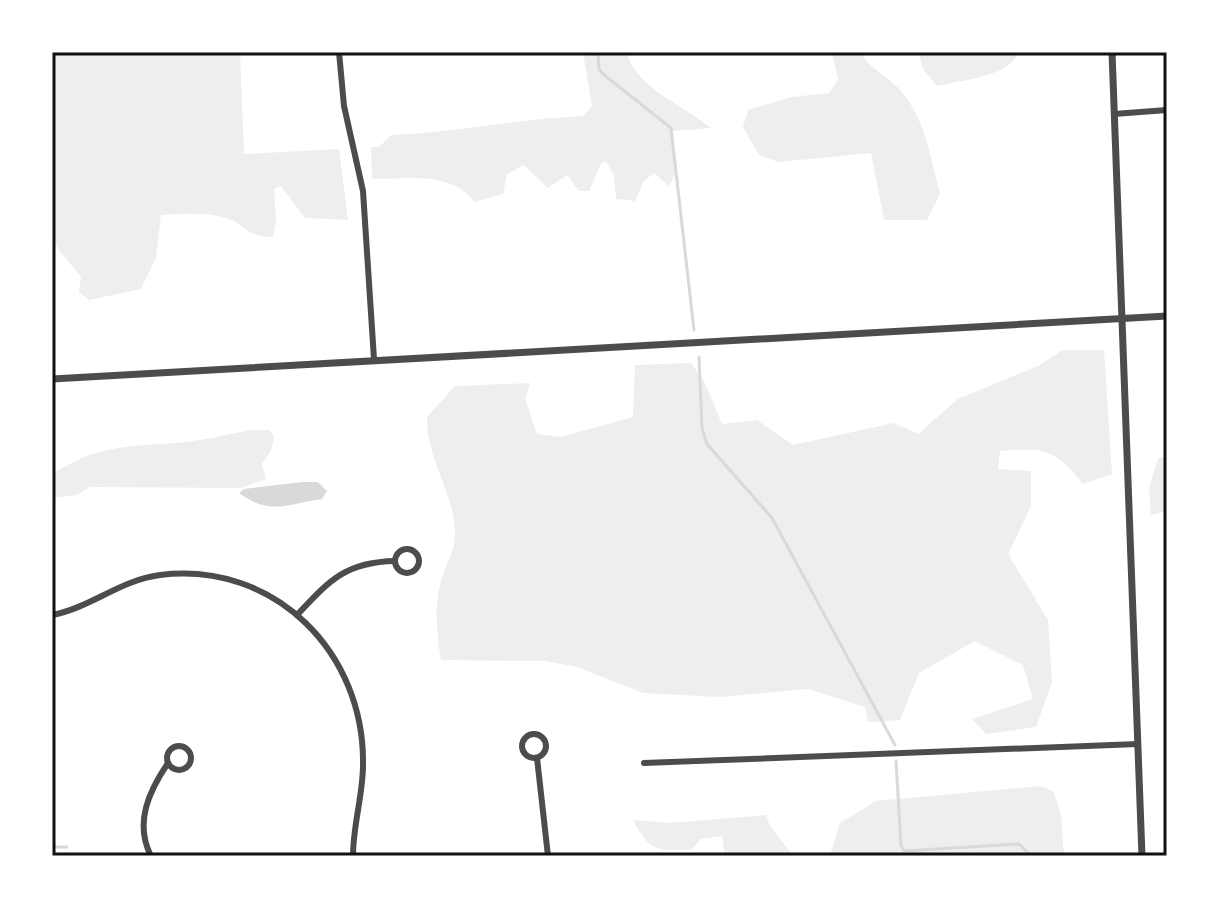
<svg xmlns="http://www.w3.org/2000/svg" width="1219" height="908" font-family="Cabin,sans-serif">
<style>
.green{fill:#eee}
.water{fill:#d9d9d9}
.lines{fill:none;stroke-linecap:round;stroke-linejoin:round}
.stream{stroke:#d9d9d9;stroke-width:3}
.minor{stroke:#4c4c4c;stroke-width:6}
.tertiary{stroke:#4c4c4c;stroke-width:7}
.neatline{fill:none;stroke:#111;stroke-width:3}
</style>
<rect width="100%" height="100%" fill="#fff"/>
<g class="green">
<path d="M 52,52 L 240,52 L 244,154 L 339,149 L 348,220 L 305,218 L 281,186 L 274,189 L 276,220 L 273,237 C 244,236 248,225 226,218 C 205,212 182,214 161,215 L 156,258 L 141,289 L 89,300 L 79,292 L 81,277 L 58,249 L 52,233 Z"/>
<path d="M 583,52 L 626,52 C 639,91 681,103 711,128 L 672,131 L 677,170 L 669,186 L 654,173 L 644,181 L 635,201 L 616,199 L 614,175 L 606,161 L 601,163 L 589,191 L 579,191 L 567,175 L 548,188 L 524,165 L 507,174 L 503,194 L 474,202 C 453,171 405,179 372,179 L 371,147 L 379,147 L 391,135 C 456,132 518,119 583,116 L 592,106 Z"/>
<path d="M 832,52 L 861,52 C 870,70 887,75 900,90 C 925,118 931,159 940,194 L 927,220 L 884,220 L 871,153 L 778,162 L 759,155 L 743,127 L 748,110 L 792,97 L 829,93 L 838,80 Z"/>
<path d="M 918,52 L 1019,52 C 1009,77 961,80 937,86 L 923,69 Z"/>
<path d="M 1062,350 L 1104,350 L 1112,474 L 1083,484 C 1056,449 1043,447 1000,451 L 998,469 L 1031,471 L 1031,506 L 1008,554 L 1048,620 L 1052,682 L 1036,727 L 986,734 L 972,719 L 1033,699 L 1023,665 L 975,641 L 919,673 L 900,720 L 868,722 L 865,707 L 808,689 L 720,697 L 643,693 L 577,667 L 545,661 L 441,660 C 437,636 434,609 440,585 C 443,570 454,552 455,538 C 456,494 426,460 427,417 L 455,386 L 530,383 L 525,399 L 537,434 L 561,437 L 633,417 L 635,365 L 691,363 L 704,381 L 722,424 L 757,420 L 793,445 L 894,423 L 918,434 L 958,399 L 1040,365 Z"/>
<path d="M 250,430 L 269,430 L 274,436 L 271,451 L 262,464 L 266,479 L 241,488 L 90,487 L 77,495 L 52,498 L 52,474 C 99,445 124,447 176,443 C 201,441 226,435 250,430 Z"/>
<polygon points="1167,456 1167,511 1151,515 1149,488 1158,458"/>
<path d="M 1040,786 L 1053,791 L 1061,814 L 1064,856 L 725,856 L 722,836 L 701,839 L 691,850 C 656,850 651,853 633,820 L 669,823 L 766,815 L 770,826 L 791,853 L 830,855 L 840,823 L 876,801 Z"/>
</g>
<path class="water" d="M 302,482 L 318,482 L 327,491 L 322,499 C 288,504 270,516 239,493 L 244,489 Z"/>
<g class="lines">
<g class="stream">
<polyline points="598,52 599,69 603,74 671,128 694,330"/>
<polyline points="699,357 702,428 707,444 772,518 895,745"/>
<polyline points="896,761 901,845 904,851 1019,844 1031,856"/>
<polyline points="52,847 67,847"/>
</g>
<g class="minor">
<polyline points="339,52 344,106 363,191 374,359"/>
<polyline points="1114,114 1167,110"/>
<circle cx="407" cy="561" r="12"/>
<path d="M 52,615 C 90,608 120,580 160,575 C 275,561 365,653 363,765 C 363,795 353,825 353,856"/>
<path d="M 297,615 C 329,581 345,562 395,561"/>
<circle cx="534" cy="746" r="12"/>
<circle cx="179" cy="758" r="12"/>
<polyline points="537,758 548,856"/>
<polyline points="644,763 1138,744"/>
<path d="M 151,856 C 134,823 149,791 168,763"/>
</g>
<g class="tertiary">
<polyline points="1112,52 1142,856"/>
<polyline points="52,379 1167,316"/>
</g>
</g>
<rect width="1219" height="908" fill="none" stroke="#ffffff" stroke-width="108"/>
<rect x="54" y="54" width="1111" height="800" class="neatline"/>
</svg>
